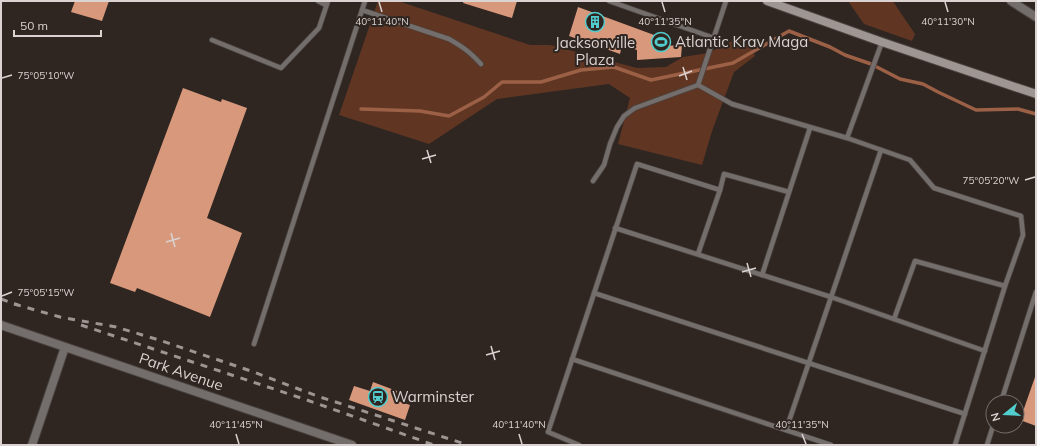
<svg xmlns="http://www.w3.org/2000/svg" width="1037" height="446" font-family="Mulish,sans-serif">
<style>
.green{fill:#603622}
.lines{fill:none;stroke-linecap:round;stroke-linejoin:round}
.stream{stroke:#9b6045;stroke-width:3.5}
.building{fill:#d8987b}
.lane-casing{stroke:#4a423e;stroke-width:6}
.street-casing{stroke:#4a423e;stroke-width:10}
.secondary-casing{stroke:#4a423e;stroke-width:10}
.lane{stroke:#736e6c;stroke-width:4.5}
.street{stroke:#736e6c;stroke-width:8}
.secondary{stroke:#9e9693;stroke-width:8}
.rail{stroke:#9d9592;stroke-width:3;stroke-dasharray:7 7;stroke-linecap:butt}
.ticks{fill:none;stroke:#dad3d1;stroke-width:1.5}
.labels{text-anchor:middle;stroke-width:4;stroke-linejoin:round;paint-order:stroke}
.poi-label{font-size:15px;fill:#dad3d1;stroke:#2f2622;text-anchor:start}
.street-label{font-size:15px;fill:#dad3d1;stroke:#2f2622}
.ticks-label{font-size:10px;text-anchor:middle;fill:#dad3d1;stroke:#2f2622;stroke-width:4;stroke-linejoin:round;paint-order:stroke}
</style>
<rect width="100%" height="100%" fill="#2f2622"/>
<g class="green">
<polygon points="378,1 398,1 530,45 550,45 637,68 666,67 683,57 708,53 736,39 751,47 755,56 734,72 712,131 702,165 618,144 630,98 609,84 497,99 429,144 339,115"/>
<polygon points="848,1 893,1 898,9 915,34 912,41 864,24"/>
</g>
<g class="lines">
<polyline class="stream" points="361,109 420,111 449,116 484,97 502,82 541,82 581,70 614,67 651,80 733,63 789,31 830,47 845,55 871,64 900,79 923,84 938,92 976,110 1018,109 1036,114"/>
</g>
<g class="building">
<polygon points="75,1 109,1 102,21 71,12"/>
<polygon points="464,1 517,1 512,18 463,3"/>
<polygon points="578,7 665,39 665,46 682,45 681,57 637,60 637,50 622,45 620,54 569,36"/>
<polygon points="183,88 221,102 222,99 247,108 207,218 242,233 210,317 137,288 135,292 110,283"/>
<polygon points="1035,377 1036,378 1036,426 1020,420"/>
<polygon points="373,382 397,391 395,400 410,405 405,420 349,400 354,386 370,391"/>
</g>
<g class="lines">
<defs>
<g id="lane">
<polyline points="318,1 326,5"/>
<polyline points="609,1 714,38"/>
<polyline points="726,1 698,85 732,104 847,138 882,42"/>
<path d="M 362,10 L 449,39 C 463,47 470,52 481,64"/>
<polyline points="212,40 281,68 319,28 328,1"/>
<polyline points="847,138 910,160 934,188 1021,216 1023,235 1005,286 955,445"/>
<polyline points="593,181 604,165 610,144 617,127 624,116 635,108 698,85"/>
<polyline points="615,228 831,297 985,351"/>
<polyline points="698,254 720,190"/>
<polyline points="762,275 810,128"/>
<polyline points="594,293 965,414"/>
<polyline points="894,319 915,261 1005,286"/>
<polyline points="254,344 365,1"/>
<polyline points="572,359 831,445"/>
<polyline points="1001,402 1036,292"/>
<polyline points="786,430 881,150"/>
<polyline points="579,445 548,432 637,164 720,190 724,174 789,192"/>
<polyline points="987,445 993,426"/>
</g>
<g id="street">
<polyline points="1011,1 1036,17"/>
<polyline points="1,325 352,445"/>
<polyline points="32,445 65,347"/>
</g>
<polyline id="secondary" points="767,1 882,42 1036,94"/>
</defs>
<use href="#lane" class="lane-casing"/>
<use href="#street" class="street-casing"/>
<use href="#secondary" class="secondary-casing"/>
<use href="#lane" class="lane"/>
<use href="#street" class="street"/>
<use href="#secondary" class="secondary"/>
<g class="rail">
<polyline points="1,299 18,305"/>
<polyline points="14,304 60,317 116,327 159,340 251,371 317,396 468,445"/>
<polyline points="81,325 304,399 434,445"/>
</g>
</g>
<path class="ticks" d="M 379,2 L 382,12M 662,2 L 665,12M 945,2 L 948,12M 683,67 L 687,80M 679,76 L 692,71M 2,78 L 12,75M 427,150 L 431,163M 422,159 L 436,155M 1025,180 L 1035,177M 171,233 L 175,247M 166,242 L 180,238M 747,263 L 751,277M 742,272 L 756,268M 2,296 L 12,292M 491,346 L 495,360M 486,355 L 500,351M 236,434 L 239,444M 519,434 L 522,444M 802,434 L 806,444"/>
<defs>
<symbol id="building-ring" viewBox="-11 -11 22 22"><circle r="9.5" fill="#2f2622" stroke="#52cdcd" stroke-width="1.5"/><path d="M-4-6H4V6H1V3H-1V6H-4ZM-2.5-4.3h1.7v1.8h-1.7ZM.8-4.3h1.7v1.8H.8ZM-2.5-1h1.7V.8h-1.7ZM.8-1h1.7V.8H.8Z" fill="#52cdcd"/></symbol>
<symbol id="stadium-ring" viewBox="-11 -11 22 22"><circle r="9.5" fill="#2f2622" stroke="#52cdcd" stroke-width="1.5"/><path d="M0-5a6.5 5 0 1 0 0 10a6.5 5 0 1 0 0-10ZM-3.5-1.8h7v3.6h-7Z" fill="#52cdcd"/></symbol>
<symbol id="station-ring" viewBox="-11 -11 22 22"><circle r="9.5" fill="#2f2622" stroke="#52cdcd" stroke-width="1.5"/><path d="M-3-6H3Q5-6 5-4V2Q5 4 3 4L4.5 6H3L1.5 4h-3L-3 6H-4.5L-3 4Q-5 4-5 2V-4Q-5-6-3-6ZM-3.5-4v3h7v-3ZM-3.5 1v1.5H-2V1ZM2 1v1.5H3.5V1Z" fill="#52cdcd"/></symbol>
</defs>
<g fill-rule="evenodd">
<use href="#building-ring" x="584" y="11" width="22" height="22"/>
<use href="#stadium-ring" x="650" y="31" width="22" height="22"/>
<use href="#station-ring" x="367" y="386" width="22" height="22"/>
</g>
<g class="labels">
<g class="poi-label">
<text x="675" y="47">Atlantic Krav Maga</text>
<text x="595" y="48" text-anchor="middle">Jacksonville<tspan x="595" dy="17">Plaza</tspan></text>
<text x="392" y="402">Warminster</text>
</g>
<g class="street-label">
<text transform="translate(181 372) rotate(19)" y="5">Park Avenue</text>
</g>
</g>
<g class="ticks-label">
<text x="382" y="25">40°11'40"N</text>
<text x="665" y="25">40°11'35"N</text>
<text x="948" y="25">40°11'30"N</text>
<text x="46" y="79">75°05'10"W</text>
<text x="991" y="184">75°05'20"W</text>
<text x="46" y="296">75°05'15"W</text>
<text x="236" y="428">40°11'45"N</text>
<text x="519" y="428">40°11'40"N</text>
<text x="802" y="428">40°11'35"N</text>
</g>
<rect width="1037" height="446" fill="none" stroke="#dad3d1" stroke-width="4"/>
<g transform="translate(1005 414) rotate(252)"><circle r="19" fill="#2f2622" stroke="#736b68"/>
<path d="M0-3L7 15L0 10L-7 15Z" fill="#52cdcd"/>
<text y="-6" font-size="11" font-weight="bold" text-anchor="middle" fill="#dad3d1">N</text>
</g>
<path d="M14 30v6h87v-6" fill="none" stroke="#dad3d1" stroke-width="2"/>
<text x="20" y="30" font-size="12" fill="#dad3d1" stroke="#2f2622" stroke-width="3" paint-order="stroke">50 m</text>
</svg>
